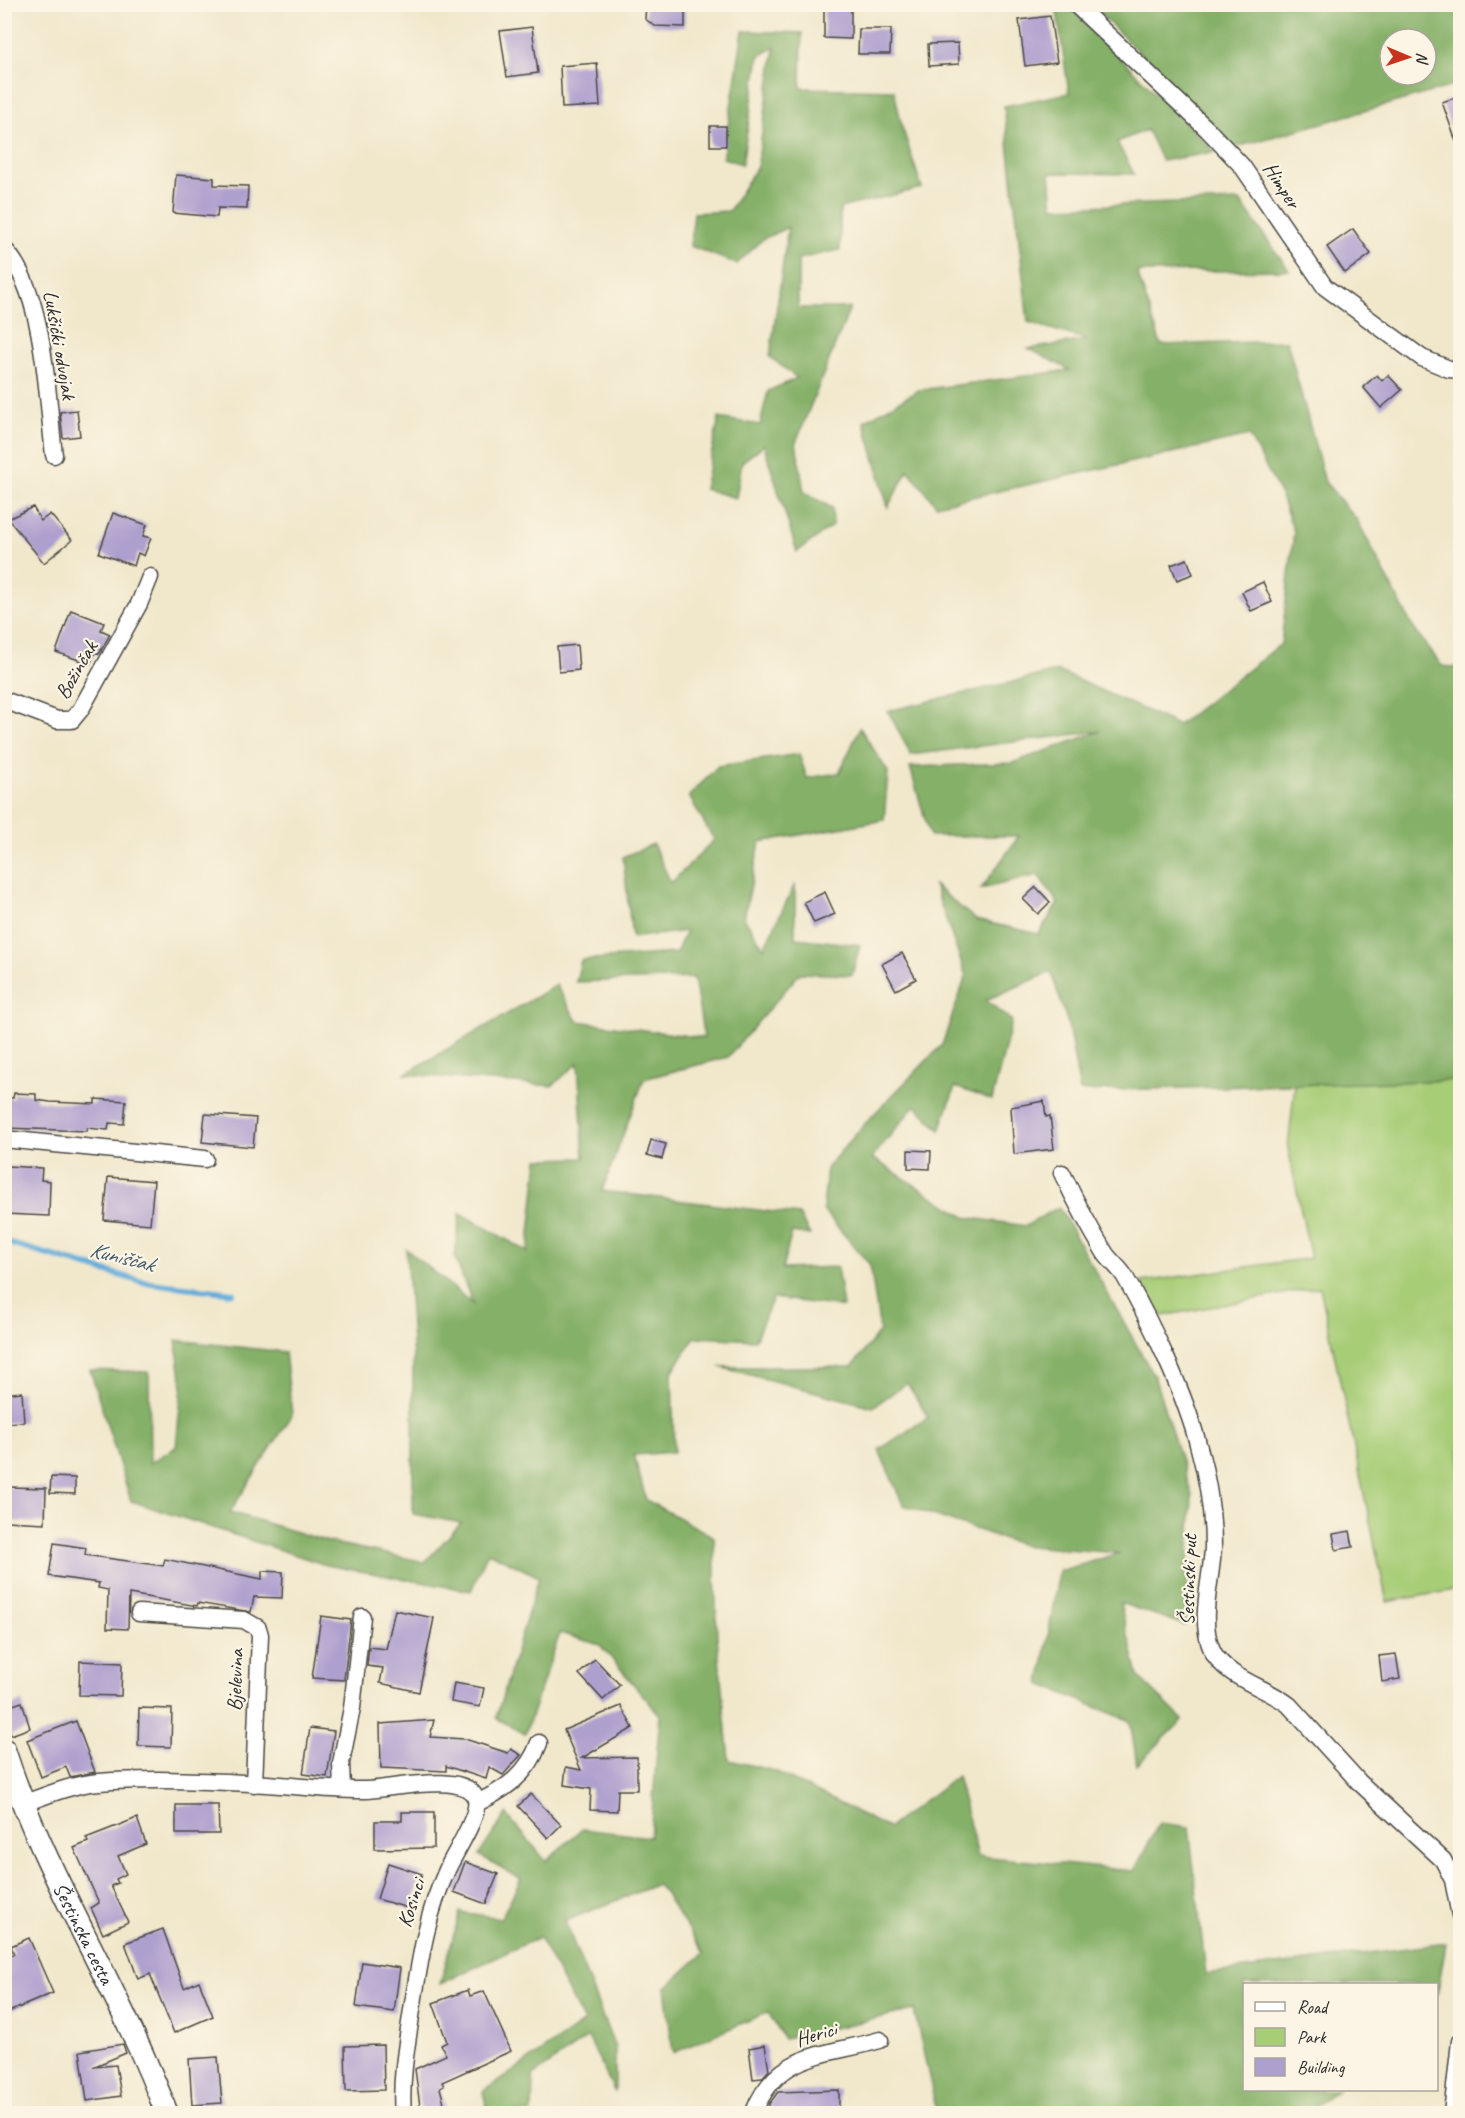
<svg xmlns="http://www.w3.org/2000/svg" width="1465" height="2118" font-family="Caveat,sans-serif">
<style>
.green{fill:#a7cd77;stroke:#697c51;stroke-width:1.5}
.forest{fill:#85b068;stroke:#586e4a;stroke-width:1.5;fill-rule:evenodd}
.lines{fill:none;stroke-linecap:round;stroke-linejoin:round}
.stream{stroke:#61abd9;stroke-width:6}
.building{fill:#ad9fce}
.minor-casing{stroke:#494743;stroke-width:19}
.secondary-casing{stroke:#494743;stroke-width:25}
.minor{stroke:#fff;stroke-width:16}
.secondary{stroke:#fff;stroke-width:22}
.labels{text-anchor:middle;stroke-width:4.5;stroke-linejoin:round;paint-order:stroke}
.street-label{font-size:21px;fill:#2b2b2b;stroke:#fcf5e5}
.water-label{font-size:22px;font-style:italic;fill:#3e5868;stroke:#fcf5e5}
</style>
<rect width="100%" height="100%" fill="#fcf5e5"/>
<filter id="ink" filterUnits="userSpaceOnUse"><feTurbulence type="fractalNoise" baseFrequency=".0167" numOctaves="2"/><feDisplacementMap in="SourceGraphic" scale="12" xChannelSelector="R" yChannelSelector="G"/><feConvolveMatrix kernelMatrix="1 2 1 2 8 2 1 2 1" color-interpolation-filters="sRGB"/></filter>
<filter id="wash" filterUnits="userSpaceOnUse"><feTurbulence type="fractalNoise" baseFrequency=".008" numOctaves="4" result="noise"/><feDisplacementMap in="SourceGraphic" scale="24" xChannelSelector="R" yChannelSelector="G"/><feGaussianBlur stdDeviation="1.35" result="paint"/><feColorMatrix in="noise" values="0 0 0 0 0 0 0 0 0 0 0 0 0 0 0 0 0 1.4 0 .05"/><feComposite in="paint" operator="in"/></filter>
<g filter="url(#wash)">
<rect width="100%" height="100%" fill="#f1e8cc"/>
<polygon class="green" points="1460,1080 1460,1589 1387,1602 1320,1287 1162,1316 1141,1282 1311,1258 1288,1148 1295,1085"/>
<g class="forest">
<polygon points="1056,5 1067,5 1215,152 1162,161 1147,130 1117,142 1134,174 1050,173 1053,207 1240,201 1289,270 1137,272 1161,345 1287,341 1325,482 1357,520 1414,629 1442,666 1460,668 1460,1080 1080,1091 1067,1020 1051,972 986,1000 1012,1021 992,1100 955,1087 940,1130 915,1105 872,1158 965,1217 1026,1226 1059,1207 1154,1376 1192,1495 1185,1625 1120,1603 1138,1676 1183,1720 1137,1765 1130,1721 1040,1684 1059,1571 1120,1553 1025,1546 903,1505 879,1450 928,1417 907,1383 873,1407 720,1367 852,1367 880,1331 870,1265 823,1210 827,1167 871,1117 942,1045 966,976 934,885 976,920 1039,934 1058,903 1038,875 981,889 1019,836 930,836 910,767 1012,763 1101,731 911,755 888,711 1058,671 1178,725 1281,644 1294,532 1279,491 1249,436 936,505 908,470 888,507 864,421 919,390 1070,370 1029,349 1087,340 1028,322 1004,106 1069,93"/>
<path d="M 1091,5 L 1460,5 L 1460,84 L 1230,149 L 1151,64 ZM 1390,39 L 1426,39 L 1426,75 L 1390,75 Z"/>
<polygon points="743,31 802,33 801,88 894,90 902,127 922,188 840,208 840,250 798,259 798,308 850,308 796,442 804,492 832,508 833,525 797,552 764,445 742,462 736,498 704,489 719,418 760,425 768,391 797,378 770,357 788,227 763,239 737,264 690,246 694,213 729,211 757,167 775,47 759,56 742,164 723,158"/>
<polygon points="860,728 888,772 884,820 760,842 744,918 764,948 795,884 795,938 860,945 852,975 800,973 728,1057 644,1079 602,1191 799,1215 810,1235 792,1232 782,1269 837,1267 843,1307 773,1298 755,1340 695,1337 672,1372 674,1452 634,1455 646,1500 714,1537 717,1637 729,1760 775,1771 888,1828 957,1776 978,1856 1134,1871 1159,1823 1189,1827 1206,1974 1446,1943 1437,1995 1436,1984 1244,1984 1244,2090 1338,2090 1305,2113 937,2113 914,2010 784,2039 768,2012 673,2053 665,1988 704,1953 658,1884 565,1921 615,2048 615,2093 588,2037 533,2076 532,2113 488,2113 483,2092 584,2022 539,1937 440,1984 460,1912 501,1918 521,1879 479,1855 506,1814 546,1861 582,1829 650,1837 660,1715 600,1645 560,1633 525,1734 496,1718 539,1577 488,1552 471,1591 326,1565 131,1501 90,1370 149,1372 150,1463 176,1447 182,1386 176,1340 285,1352 292,1415 230,1512 329,1542 425,1562 461,1523 413,1514 413,1358 406,1249 473,1304 455,1258 460,1213 528,1252 538,1159 584,1158 578,1063 552,1086 405,1074 556,985 577,1021 704,1038 694,978 576,982 581,960 676,953 686,931 632,938 623,857 653,844 671,883 714,840 689,796 718,766 799,754 807,778 839,773"/>
</g>
<g class="lines">
<polyline class="stream" points="4,1242 143,1282 233,1293"/>
</g>
<g id="blocks">
<g class="building">
<polygon points="646,4 685,4 685,27 655,26 645,19"/>
<polygon points="824,4 851,4 851,39 824,38"/>
<polygon points="1050,16 1057,62 1025,66 1019,20"/>
<polygon points="532,27 538,73 507,77 500,31"/>
<polygon points="859,29 891,29 890,54 858,54"/>
<polygon points="958,43 959,64 929,66 928,44"/>
<polygon points="597,63 600,106 562,108 560,66"/>
<polygon points="1461,96 1461,147 1458,147 1442,102"/>
<rect x="710" y="126" width="16" height="20"/>
<polygon points="176,175 214,178 214,185 248,186 247,209 218,208 217,217 173,213"/>
<polygon points="1353,229 1371,254 1345,273 1327,247"/>
<polygon points="1377,375 1382,381 1388,375 1402,390 1381,408 1363,387"/>
<polygon points="77,410 80,436 63,438 60,412"/>
<polygon points="33,507 41,521 50,514 72,540 44,563 8,519"/>
<polygon points="113,513 147,525 143,536 151,538 144,556 138,553 134,566 99,553"/>
<polygon points="1187,559 1193,574 1177,580 1171,565"/>
<polygon points="1263,582 1272,602 1251,611 1242,592"/>
<polygon points="71,610 104,623 101,630 110,634 99,654 95,652 90,664 56,652"/>
<polygon points="577,645 579,670 559,672 557,647"/>
<polygon points="1036,887 1050,902 1038,914 1023,899"/>
<polygon points="825,892 835,914 814,923 804,902"/>
<polygon points="902,953 916,979 896,990 882,964"/>
<polygon points="14,1093 36,1094 36,1100 50,1102 95,1104 95,1099 126,1101 124,1124 109,1123 108,1130 87,1128 87,1131 5,1128 7,1098 13,1098"/>
<polygon points="1044,1101 1046,1117 1050,1116 1054,1149 1014,1154 1011,1107"/>
<polygon points="205,1114 256,1118 253,1147 202,1142"/>
<polygon points="651,1140 666,1144 662,1159 647,1155"/>
<polygon points="908,1150 931,1151 930,1169 908,1168"/>
<polygon points="6,1166 42,1168 41,1180 50,1181 49,1216 4,1214"/>
<polygon points="108,1177 154,1181 150,1224 104,1220"/>
<polygon points="22,1392 24,1422 4,1423 4,1394"/>
<polygon points="51,1477 75,1478 75,1494 50,1493"/>
<polygon points="7,1487 46,1488 45,1523 6,1521"/>
<polygon points="1350,1531 1353,1547 1336,1550 1333,1534"/>
<polygon points="54,1543 86,1548 85,1555 163,1566 165,1559 262,1579 262,1571 283,1572 282,1598 254,1597 251,1612 198,1603 197,1606 129,1594 128,1629 107,1628 108,1590 98,1588 99,1583 49,1576"/>
<polygon points="395,1610 434,1618 419,1692 380,1683 383,1668 367,1666 369,1647 386,1649"/>
<polygon points="321,1616 351,1620 344,1680 312,1678"/>
<polygon points="1396,1654 1400,1679 1382,1682 1379,1656"/>
<polygon points="595,1659 620,1685 603,1700 579,1674"/>
<polygon points="80,1661 122,1663 121,1696 79,1695"/>
<polygon points="454,1683 484,1688 480,1707 451,1702"/>
<polygon points="22,1702 30,1728 11,1735 4,1708"/>
<polygon points="621,1706 633,1728 582,1758 637,1757 637,1790 618,1790 617,1811 590,1810 591,1789 564,1785 566,1767 581,1770 564,1730"/>
<polygon points="139,1708 172,1709 171,1747 138,1746"/>
<polygon points="434,1720 430,1737 465,1739 508,1753 511,1749 521,1755 503,1775 489,1767 486,1779 446,1766 446,1771 381,1768 380,1724"/>
<polygon points="76,1721 95,1772 70,1777 66,1767 41,1777 27,1740"/>
<polygon points="310,1728 334,1731 327,1777 303,1774"/>
<polygon points="531,1794 561,1825 548,1838 518,1806"/>
<polygon points="176,1805 218,1805 219,1834 176,1834"/>
<polygon points="402,1812 434,1812 434,1848 375,1849 375,1821 402,1821"/>
<polygon points="137,1818 146,1844 118,1856 126,1874 116,1879 118,1883 111,1886 128,1922 103,1934 91,1908 99,1903 74,1848 88,1842 86,1838"/>
<polygon points="465,1862 498,1874 486,1904 454,1892"/>
<polygon points="388,1863 422,1874 411,1909 377,1899"/>
<polygon points="163,1929 184,1988 199,1981 213,2016 174,2033 150,1974 138,1979 125,1943"/>
<polygon points="29,1938 53,1993 4,2014 4,1958 14,1954 11,1946"/>
<polygon points="362,1962 400,1968 394,2012 356,2007"/>
<polygon points="468,1990 470,1996 484,1991 511,2051 442,2082 444,2086 440,2088 447,2114 421,2114 415,2069 446,2055 441,2045 447,2042 433,2003"/>
<polygon points="123,2044 126,2053 93,2067 116,2065 121,2096 87,2101 80,2051"/>
<polygon points="383,2045 384,2090 346,2091 345,2046"/>
<polygon points="765,2045 769,2070 762,2078 753,2079 749,2048"/>
<polygon points="218,2057 222,2103 192,2105 189,2059"/>
<polygon points="839,2090 839,2110 769,2114 769,2104 778,2092"/>
</g>
</g>
</g>
<g filter="url(#ink)">
<use href="#blocks" fill-opacity="0" stroke="#494743" stroke-width="1.5"/>
<g class="lines">
<defs>
<g id="minor">
<polyline points="1075,4 1207,129 1242,166 1325,287 1422,358 1449,369 1460,370"/>
<path d="M 4,249 C 45,291 47,397 54,455"/>
<polyline points="4,700 57,720 72,720 81,709 139,604 150,577"/>
<polyline points="4,1139 205,1159"/>
<path d="M 1062,1173 C 1075,1200 1089,1227 1105,1253 C 1111,1262 1120,1268 1125,1277 C 1152,1324 1186,1396 1199,1448 C 1208,1480 1213,1513 1213,1547 C 1212,1579 1198,1619 1212,1650 C 1225,1678 1266,1687 1289,1705 L 1359,1782 L 1443,1860 L 1453,1880 L 1460,1916"/>
<polyline points="139,1613 244,1620 258,1628 260,1635 254,1784"/>
<polyline points="342,1789 341,1763 352,1708 362,1617"/>
<path d="M 25,1803 C 49,1794 74,1784 99,1782 C 154,1778 212,1781 267,1784 C 300,1786 333,1791 367,1790 C 390,1789 469,1770 476,1800 C 480,1816 454,1853 447,1870 C 426,1916 420,1960 412,2010 C 407,2043 400,2080 403,2114"/>
<path d="M 477,1803 C 506,1789 528,1774 539,1743"/>
<path d="M 753,2114 C 777,2051 826,2056 880,2040"/>
<polyline points="1452,2114 1460,2041"/>
</g>
<g id="secondary">
<path id="s1" d="M 4,1750 C 45,1877 120,1989 167,2114"/>
</g>
</defs>
<use href="#minor" class="minor-casing"/>
<use href="#secondary" class="secondary-casing"/>
<use href="#minor" class="minor"/>
<use href="#secondary" class="secondary"/>
</g>
</g>
<g class="labels">
<g class="street-label">
<text transform="translate(1282 185) rotate(57)" y="7">Himper</text>
<text transform="translate(60 345) rotate(80)" y="7">Lukšićki odvojak</text>
<text transform="translate(76 670) rotate(-60)" y="7">Božinčak</text>
<text transform="translate(1188 1580) rotate(-88)" y="7">Šestinski put</text>
<text transform="translate(235 1680) rotate(-88)" y="7">Bjelevina</text>
<text transform="translate(411 1903) rotate(-72)" y="7">Kosinci</text>
<text dy="7" stroke="none"><textPath href="#s1" startOffset="200">Šestinska cesta</textPath></text>
<text transform="translate(816 2034) rotate(-16)" y="7">Herici</text>
</g>
<g class="water-label">
<text transform="translate(122 1256) rotate(14)" y="8">Kuniščak</text>
</g>
</g>
<rect width="1465" height="2118" fill="none" stroke="#fcf5e5" stroke-width="24"/>
<rect x="1243" y="1983" width="195" height="108" fill="#fcf5e5" stroke="#a8a49b" stroke-width="1.5"/>
<rect x="1255" y="2002" width="30" height="9" fill="#ffffff" stroke="#a8a49b" stroke-width="1.5"/>
<text x="1297" y="2013" font-size="18" fill="#2b2b2b">Road</text>
<rect x="1255" y="2028" width="30" height="18" fill="#a7cd77" stroke="#a8a49b" stroke-width="1.5"/>
<text x="1297" y="2043" font-size="18" fill="#2b2b2b">Park</text>
<rect x="1255" y="2058" width="30" height="18" fill="#ad9fce" stroke="#a8a49b" stroke-width="1.5"/>
<text x="1297" y="2073" font-size="18" fill="#2b2b2b">Building</text>
<g transform="translate(1408 57) rotate(92)"><circle r="28" fill="#fcf5e5" stroke="#a8a49b" stroke-width="1.5"/>
<path d="M0-4.5L10 22L0 15L-10 22Z" fill="#c8321e"/>
<text y="-9" font-size="16" font-weight="bold" text-anchor="middle" fill="#2b2b2b">N</text>
</g>
</svg>
